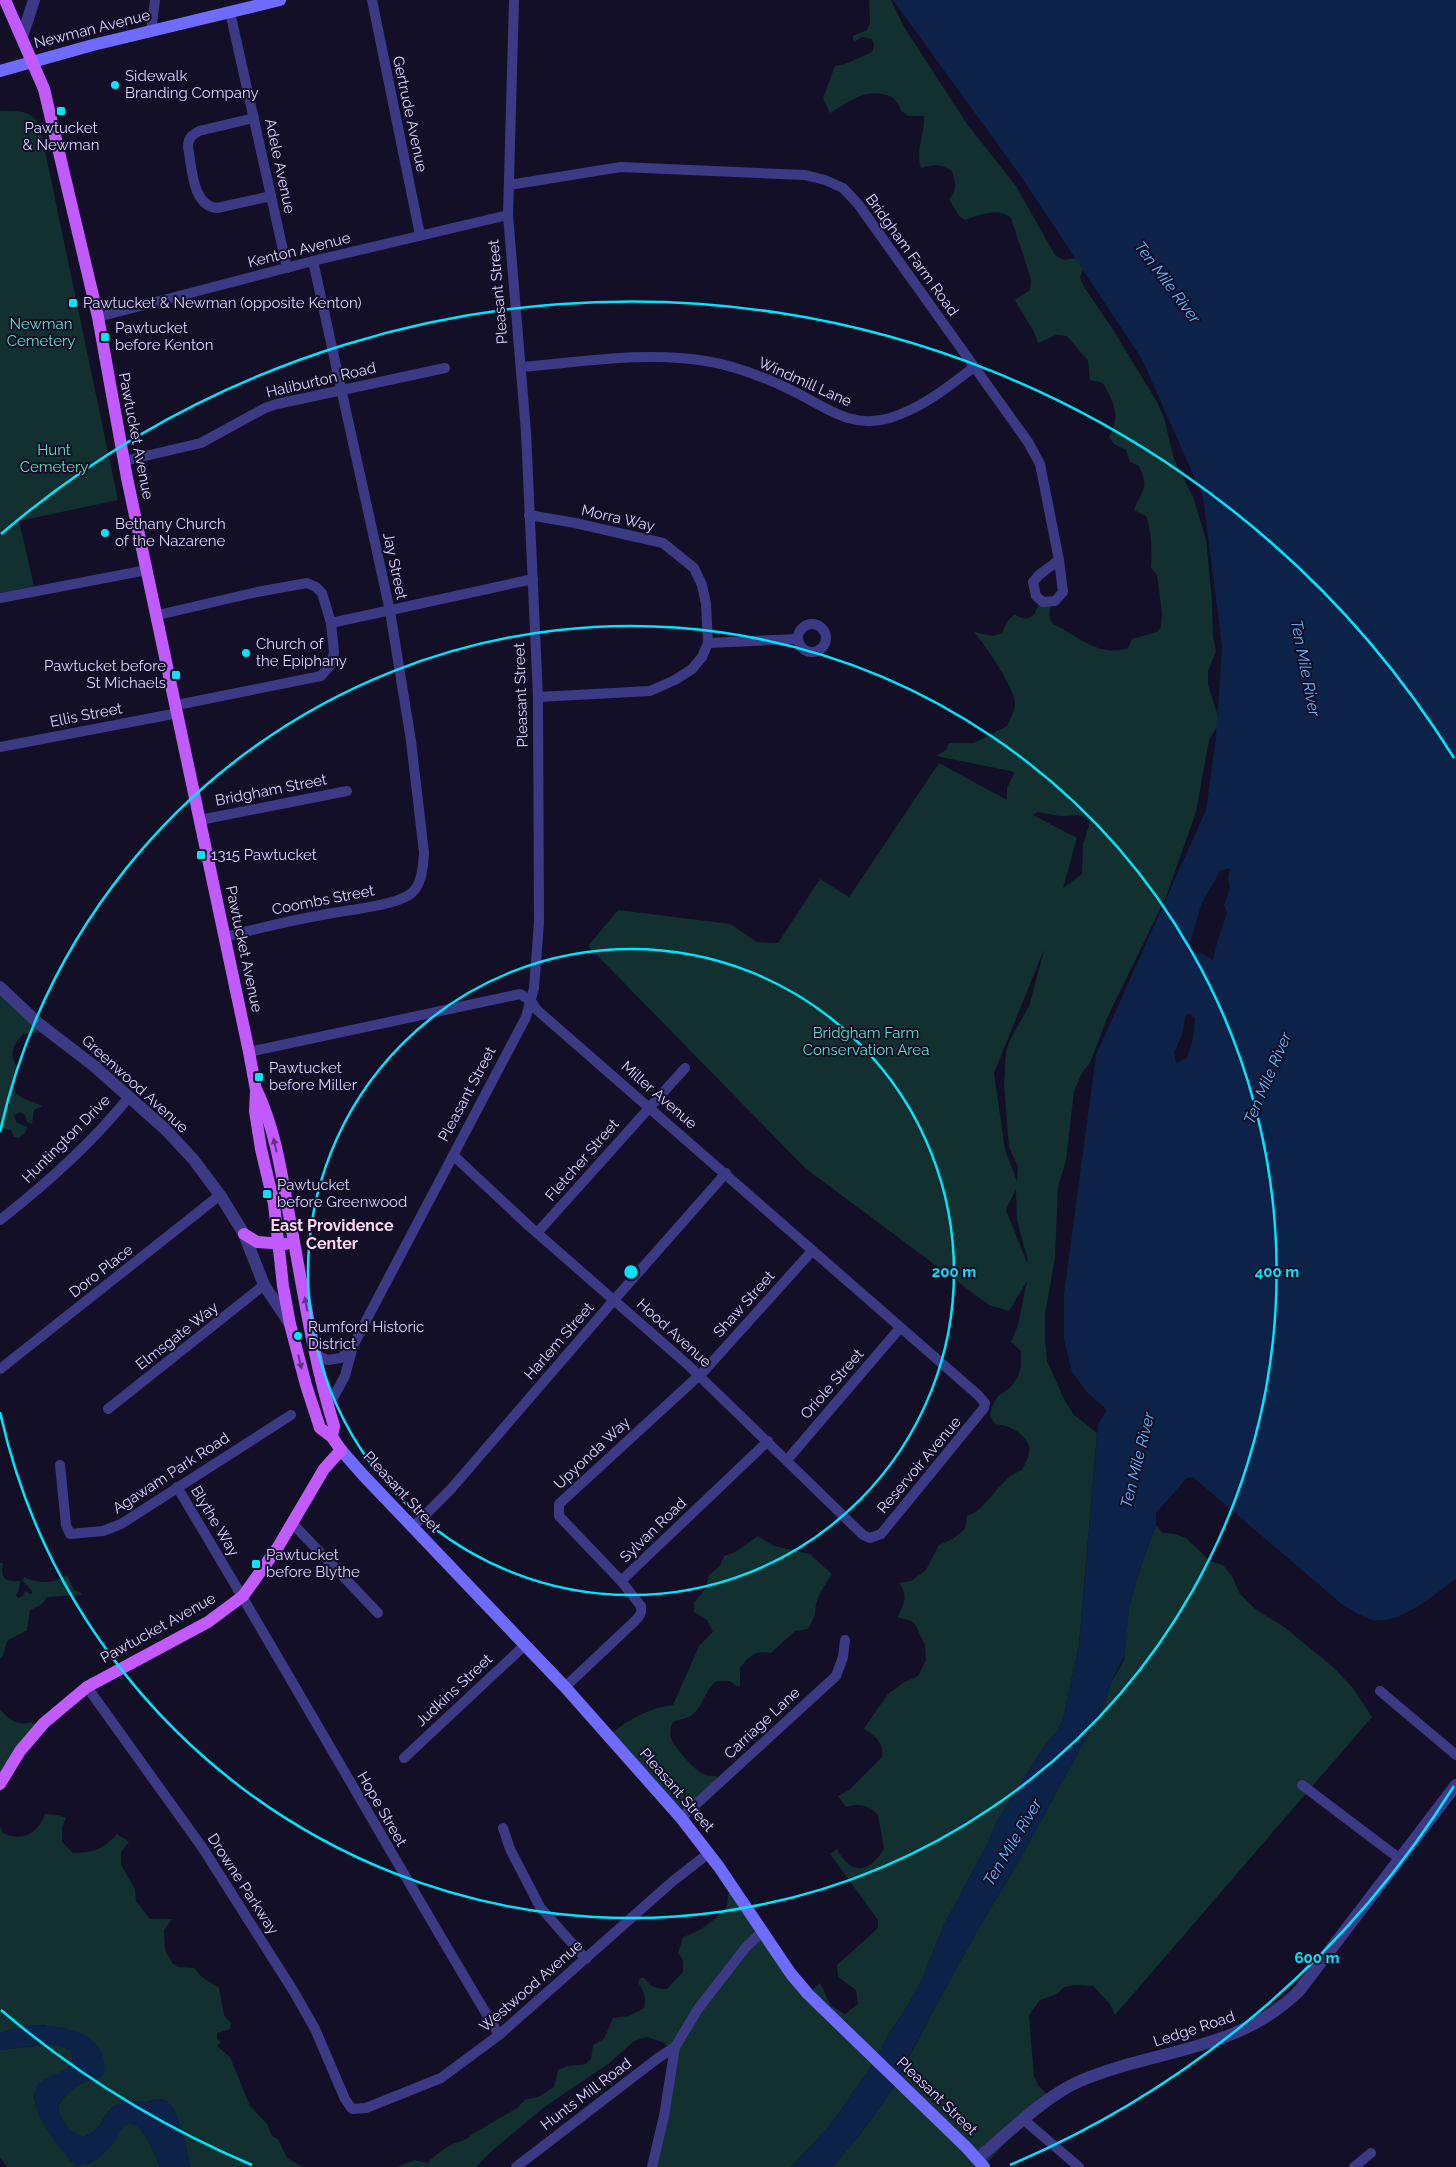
<svg xmlns="http://www.w3.org/2000/svg" width="1456" height="2167" font-family="Raleway,sans-serif">
<style>
.green{fill:#12302f;fill-rule:evenodd}
.water{fill:#0c2248;fill-rule:evenodd}
.lines{fill:none;stroke-linecap:round;stroke-linejoin:round}
.minor{stroke:#3d3a85;stroke-width:10}
.tertiary{stroke:#3d3a85;stroke-width:12}
.secondary{stroke:#6f6bff;stroke-width:12}
.primary{stroke:#c25bff;stroke-width:12}
.oneway{fill:#623188}
.ring{fill:none;stroke:#00e5ff;stroke-width:2.5}
.poi-dot{fill:#00e5ff;stroke:#130f26;stroke-width:2}
.labels{text-anchor:middle;stroke-width:4;stroke-linejoin:round;paint-order:stroke}
.street-label{font-size:15px;fill:#d9d4ff;stroke:#130f26}
.poi-label{font-size:15px;fill:#d9d4ff;stroke:#130f26;text-anchor:start}
.park-label{font-size:15px;fill:#5fe0c0;stroke:#130f26}
.water-label{font-size:16px;font-style:italic;fill:#62b6ff;stroke:#130f26}
.neighbourhood-label{font-size:16px;font-weight:bold;fill:#ffd6f0;stroke:#130f26}
.centre{fill:#00e5ff;stroke:#130f26;stroke-width:2.5}
.ring-label{font-size:15px;text-anchor:middle;font-weight:bold;fill:#00e5ff;stroke:#130f26;stroke-width:4;stroke-linejoin:round;paint-order:stroke}
</style>
<rect width="100%" height="100%" fill="#130f26"/>
<g class="green">
<path d="M 869,0 L 891,0 L 904,27 L 967,124 L 1016,186 L 1055,255 L 1063,260 L 1077,258 L 1084,267 L 1080,278 L 1084,287 L 1112,328 L 1157,402 L 1164,418 L 1174,459 L 1193,497 L 1206,539 L 1212,601 L 1213,637 L 1216,651 L 1208,671 L 1208,685 L 1220,722 L 1209,740 L 1196,812 L 1166,897 L 1107,1018 L 1090,1063 L 1082,1073 L 1074,1091 L 1066,1161 L 1058,1187 L 1055,1257 L 1045,1315 L 1045,1339 L 1047,1361 L 1065,1401 L 1074,1415 L 1097,1433 L 1079,1645 L 1063,1719 L 1057,1731 L 1044,1747 L 997,1821 L 988,1843 L 944,1925 L 923,1977 L 907,2007 L 891,2030 L 876,2059 L 832,2123 L 791,2167 L 652,2167 L 670,2052 L 665,2043 L 647,2037 L 634,2041 L 608,2064 L 543,2108 L 493,2150 L 476,2167 L 396,2167 L 415,2160 L 427,2163 C 435,2156 444,2148 453,2144 C 461,2140 465,2142 471,2135 L 517,2108 L 526,2099 C 543,2098 541,2094 554,2087 L 558,2070 L 568,2066 L 586,2064 L 591,2059 L 593,2045 L 604,2039 L 613,2018 L 629,2016 L 644,2008 C 646,1997 645,1992 638,1983 L 640,1978 L 644,1978 C 651,1987 656,1989 667,1989 L 683,1972 L 683,1960 L 678,1953 L 683,1937 C 700,1932 715,1920 727,1907 L 728,1894 L 733,1891 L 808,1994 L 820,1983 L 831,2006 L 845,2014 L 858,2004 L 856,1990 L 838,1977 L 837,1965 L 875,1931 L 878,1927 L 878,1920 L 830,1854 L 837,1849 C 851,1876 869,1873 884,1849 L 878,1815 C 868,1805 860,1803 846,1807 L 838,1796 L 849,1790 L 882,1757 C 884,1742 876,1737 864,1729 L 865,1727 L 888,1694 L 903,1683 L 918,1676 L 926,1660 L 925,1645 L 915,1624 L 911,1621 L 897,1617 C 905,1604 908,1595 899,1583 L 911,1581 L 926,1570 L 939,1545 L 953,1539 L 965,1529 L 967,1516 C 990,1508 997,1479 1022,1470 C 1031,1453 1034,1445 1018,1432 C 1010,1427 1005,1425 995,1424 L 990,1415 L 992,1406 L 998,1396 L 1010,1388 L 1018,1377 L 1021,1367 L 1021,1351 L 1011,1342 L 1018,1325 L 1027,1281 L 1009,1311 L 989,1305 L 805,1168 L 588,946 L 618,910 L 730,924 L 757,942 L 778,943 L 820,879 L 849,897 L 939,763 L 1007,800 L 1007,788 L 1015,772 L 936,756 L 946,750 L 949,743 L 974,743 L 1007,726 C 1010,719 1015,711 1015,703 C 1014,687 985,645 974,632 L 993,636 L 1002,633 L 1007,622 L 1014,614 C 1030,624 1036,616 1039,600 L 1052,604 C 1049,611 1048,618 1053,624 C 1078,636 1099,658 1128,648 L 1132,639 L 1157,632 L 1161,627 L 1162,613 L 1157,575 L 1151,568 C 1152,551 1152,532 1146,516 L 1134,510 C 1142,488 1150,491 1139,466 L 1130,462 L 1126,450 L 1114,444 L 1109,437 C 1121,416 1114,403 1103,383 L 1090,380 L 1088,361 L 1067,336 L 1056,335 L 1038,343 L 1034,332 L 1015,300 L 1030,290 L 1031,279 L 1011,218 C 999,207 978,215 965,220 L 959,216 L 949,199 C 958,190 955,182 952,171 C 940,164 934,164 921,168 C 915,150 925,134 924,116 L 909,116 L 901,111 C 899,104 895,98 889,96 C 866,87 849,102 830,113 L 823,98 L 835,66 L 845,64 L 872,52 L 874,45 L 872,39 L 862,37 L 855,41 L 853,40 L 853,36 L 867,30 L 870,23 ZM 1038,812 C 1046,813 1052,815 1059,816 C 1071,817 1081,811 1090,822 L 1083,844 L 1082,874 L 1063,888 L 1077,838 L 1033,815 ZM 1045,947 L 1029,1006 L 1009,1042 L 1006,1052 L 1004,1084 L 1009,1147 L 1018,1167 L 1017,1181 L 1005,1150 L 994,1073 ZM 1016,1189 L 1017,1220 L 1027,1257 L 1028,1265 L 1006,1210 Z"/>
<path d="M 0,111 C 17,111 32,109 40,127 L 118,500 L 19,521 L 34,586 L 0,593 Z"/>
<path d="M 0,991 L 38,1031 L 36,1033 L 23,1034 C 13,1045 8,1055 18,1068 L 13,1083 L 15,1092 L 22,1098 L 43,1106 L 34,1110 L 32,1124 L 27,1122 L 25,1115 L 20,1112 L 14,1115 L 16,1122 L 27,1127 L 25,1133 L 18,1138 L 14,1137 L 11,1130 L 0,1128 Z"/>
<polygon points="1156,1525 1163,1533 1175,1534 1186,1538 1210,1561 1223,1565 1233,1578 1240,1594 1254,1608 1284,1627 1333,1667 1353,1688 1372,1717 1115,2015 1110,2004 1093,1986 1075,1985 1064,1987 1057,1994 1040,2000 1029,2015 1034,2076 1038,2085 1047,2094 984,2167 832,2167 862,2132 907,2069 909,2057 938,2002 978,1929 1020,1859 1103,1707 1111,1683 1124,1660 1129,1607 1141,1566"/>
<path d="M 758,1536 L 774,1546 L 810,1554 L 832,1574 L 820,1593 L 816,1604 L 815,1615 L 808,1629 L 795,1631 L 771,1653 C 755,1650 749,1656 740,1668 L 740,1685 L 738,1687 L 730,1681 L 717,1681 C 704,1690 704,1706 692,1715 C 687,1719 679,1719 673,1722 C 671,1726 669,1733 671,1738 C 674,1747 695,1771 704,1774 C 707,1776 712,1776 716,1776 L 720,1785 L 684,1818 L 611,1734 C 629,1719 649,1708 673,1705 L 699,1646 L 713,1632 L 707,1620 L 694,1612 L 694,1603 L 706,1588 L 709,1575 L 720,1566 L 724,1556 L 735,1552 Z"/>
<path d="M 0,1563 L 3,1563 C 0,1579 5,1582 20,1581 L 19,1590 L 16,1595 L 18,1598 L 23,1596 L 25,1591 L 31,1594 L 33,1592 L 23,1581 L 24,1577 C 38,1584 54,1584 67,1575 L 74,1590 L 81,1593 L 81,1595 L 47,1597 L 41,1605 L 30,1610 L 27,1630 L 7,1641 L 3,1656 L 0,1659 Z"/>
<path d="M 0,1710 C 11,1720 16,1726 32,1722 L 41,1730 L 0,1787 Z"/>
<path d="M 45,1814 L 59,1815 L 66,1818 L 62,1827 L 62,1842 L 73,1853 C 93,1853 104,1849 117,1834 L 129,1842 L 121,1852 L 121,1865 L 135,1889 L 136,1901 L 150,1919 L 172,1919 L 164,1930 L 165,1950 L 173,1964 L 179,1967 L 194,1968 L 202,1977 L 219,1988 L 224,2015 L 231,2023 L 230,2029 L 217,2033 L 217,2039 L 221,2042 L 217,2046 L 230,2057 L 250,2106 L 267,2124 L 272,2136 L 278,2139 L 287,2158 L 303,2167 L 190,2167 C 187,2152 179,2106 164,2100 C 157,2098 149,2103 141,2102 C 132,2101 120,2101 112,2108 C 99,2120 104,2129 83,2137 C 70,2132 59,2121 58,2106 C 64,2096 74,2086 85,2082 C 92,2079 97,2079 103,2075 L 45,2025 L 29,2025 L 0,2033 L 0,1826 L 3,1833 C 23,1842 38,1834 45,1814 Z"/>
<path d="M 45,2045 L 61,2045 L 71,2051 C 82,2079 30,2070 35,2101 C 40,2125 57,2141 71,2161 L 88,2164 C 96,2158 106,2153 112,2144 C 116,2139 118,2132 123,2127 C 139,2110 156,2157 160,2167 L 7,2167 L 0,2158 L 0,2050 Z"/>
</g>
<g class="water">
<path d="M 893,0 L 1456,0 L 1456,1579 C 1434,1594 1398,1628 1369,1619 C 1361,1616 1352,1610 1344,1606 L 1193,1477 L 1187,1478 L 1156,1513 L 1156,1525 L 1141,1566 L 1129,1607 L 1125,1654 L 1111,1683 L 1103,1707 L 1020,1859 L 978,1929 L 938,2002 L 909,2056 L 907,2069 L 862,2132 L 832,2167 L 791,2167 L 832,2123 L 876,2059 L 891,2030 L 907,2007 L 923,1977 L 944,1925 L 988,1843 L 997,1821 L 1044,1747 L 1057,1731 L 1063,1719 L 1079,1645 L 1098,1424 L 1107,1410 L 1087,1392 L 1072,1372 L 1064,1339 L 1064,1294 L 1096,1055 L 1206,810 L 1216,737 L 1222,647 L 1203,497 L 1142,359 L 1020,175 ZM 1230,868 L 1228,878 L 1230,888 L 1224,905 L 1227,912 L 1217,943 L 1213,960 L 1203,954 L 1186,951 C 1194,936 1196,919 1202,903 C 1207,892 1215,883 1219,871 ZM 1188,1013 L 1195,1018 L 1193,1039 L 1187,1058 L 1176,1063 L 1174,1053 L 1183,1032 L 1185,1016 Z"/>
<path d="M 29,2025 C 55,2025 98,2029 104,2061 C 105,2067 106,2072 102,2076 C 97,2081 90,2080 84,2082 C 74,2086 63,2097 58,2106 C 59,2120 70,2132 83,2137 C 105,2129 101,2116 115,2106 C 124,2099 134,2102 145,2102 C 151,2102 158,2098 164,2100 C 179,2106 187,2152 190,2167 L 160,2167 C 156,2157 140,2111 123,2127 C 119,2131 117,2139 113,2144 C 105,2155 91,2164 77,2166 C 62,2155 25,2106 37,2086 C 46,2072 80,2074 71,2051 C 55,2039 19,2049 0,2050 L 0,2033 Z"/>
</g>
<g class="lines">
<g class="minor">
<polyline points="372,0 420,235"/>
<polyline points="230,12 287,268"/>
<polyline points="151,31 155,0"/>
<path d="M 254,118 L 199,131 C 192,135 188,138 188,147 C 192,167 192,206 217,208 L 271,196"/>
<polyline points="509,185 621,167 805,175 825,180 843,188 858,204 1028,442 1040,464 1059,560"/>
<polyline points="98,317 313,261 508,215"/>
<path d="M 521,367 C 582,362 645,351 706,361 C 736,366 764,377 791,390 C 825,406 850,430 890,418 C 922,408 948,387 974,367"/>
<polyline points="124,461 201,443 265,408 277,404 445,368"/>
<polyline points="529,515 575,523 663,543 694,568 702,585 706,604 708,643 702,657 692,669 675,680 650,691 538,697"/>
<polygon points="1059,560 1063,592 1055,601 1043,602 1036,596 1033,582 1039,575"/>
<polyline points="0,598 147,570"/>
<polyline points="158,615 257,592 307,583 316,587 322,593 331,623 334,652 332,663 321,676 177,705"/>
<polyline points="331,623 533,579"/>
<circle cx="812" cy="638" r="14"/>
<polyline points="708,643 798,639"/>
<polyline points="0,747 178,713"/>
<polyline points="200,820 347,791"/>
<path d="M 225,937 C 259,928 293,920 327,914 C 348,910 392,906 409,895 C 422,887 423,867 424,853 L 411,741 L 390,611 L 313,261"/>
<polyline points="249,1052 520,994 531,1001 537,1010 978,1395 985,1403 984,1408 881,1534 870,1538 863,1535 688,1365 529,1226 453,1155"/>
<path d="M 0,1220 C 46,1184 92,1143 129,1097"/>
<polyline points="537,1233 685,1068"/>
<polyline points="316,1355 328,1360 341,1358 352,1347"/>
<polyline points="0,1369 220,1195"/>
<polyline points="328,1407 345,1376 353,1346 370,1313 526,1017 534,988 539,923 538,697 526,432 508,215 514,0"/>
<polyline points="108,1409 264,1285"/>
<polyline points="787,1460 900,1328"/>
<polyline points="60,1465 66,1525 70,1534 103,1531 121,1524 291,1415"/>
<path d="M 177,1487 C 286,1668 390,1853 499,2035"/>
<polyline points="292,1523 378,1613"/>
<polyline points="413,1527 451,1489 614,1300 726,1173"/>
<polyline points="621,1581 768,1441"/>
<polyline points="87,1687 202,1847 294,1992 315,2029 345,2099 352,2109 366,2108 441,2078 499,2035 673,1881 709,1853"/>
<path d="M 565,1687 L 635,1621 C 640,1616 642,1613 641,1606 L 621,1581 L 559,1516 L 559,1504 L 705,1370 L 812,1251"/>
<polyline points="1380,1691 1456,1755"/>
<polyline points="404,1758 525,1645"/>
<polyline points="1302,1785 1400,1859"/>
<polyline points="681,1818 836,1676 843,1657 845,1640"/>
<polyline points="503,1828 510,1849 540,1907 586,1959"/>
<polyline points="1024,2120 1079,2167"/>
<polyline points="516,2167 658,2058 675,2047"/>
<polyline points="652,2167 664,2116 675,2047 698,2009 746,1947 761,1933"/>
<polyline points="1354,2167 1371,2153"/>
</g>
<g class="tertiary">
<polyline points="22,37 34,0"/>
<polyline points="0,987 38,1023 94,1066 165,1129 193,1159 220,1195 244,1234 264,1285 290,1324"/>
<path d="M 977,2159 C 1007,2134 1045,2096 1080,2081 C 1155,2049 1237,2052 1299,1991 L 1456,1785"/>
</g>
<g class="secondary">
<polyline points="0,71 93,45 280,0"/>
<polyline points="341,1450 363,1475 565,1687 681,1818 719,1867 791,1974 808,1994 967,2148 984,2167"/>
</g>
<g class="primary">
<path d="M 257,1091 C 276,1131 282,1177 290,1220 C 303,1289 313,1359 334,1426 L 332,1437"/>
<polyline points="244,1234 257,1242 286,1244"/>
<polyline points="0,1784 20,1751 44,1723 87,1687 208,1622 243,1596 278,1547 324,1469 341,1450 332,1437 320,1428 306,1385 290,1324 283,1286 274,1204 261,1149 255,1111 256,1090 249,1052 127,478 98,317 44,89 5,0"/>
</g>
</g>
<defs><path id="oneway-solid" d="M-6-.8H1V-3.2L6.5 0L1 3.2V.8H-6Z" transform="scale(1.25)"/></defs>
<g class="oneway">
<use href="#oneway-solid" transform="translate(275 1145) rotate(-103)"/>
<use href="#oneway-solid" transform="translate(306 1304) rotate(-101)"/>
<use href="#oneway-solid" transform="translate(300 1362) rotate(76)"/>
</g>
<g class="ring">
<circle cx="631" cy="1272" r="323"/>
<path d="M0 1132A646 646 0 1 1 0 1412"/>
<path d="M1454 1786A970 970 0 0 1 1010 2165M252 2165A970 970 0 0 1 1 2010M1 534A970 970 0 0 1 1454 758"/>
</g>
<g class="poi-dot">
<circle cx="115" cy="85" r="5"/>
<rect x="56" y="106" width="10" height="10" rx="2.5"/>
<rect x="68" y="298" width="10" height="10" rx="2.5"/>
<rect x="100" y="332" width="10" height="10" rx="2.5"/>
<circle cx="105" cy="533" r="5"/>
<circle cx="246" cy="653" r="5"/>
<rect x="171" y="670" width="10" height="10" rx="2.5"/>
<rect x="196" y="850" width="10" height="10" rx="2.5"/>
<rect x="254" y="1072" width="10" height="10" rx="2.5"/>
<rect x="262" y="1189" width="10" height="10" rx="2.5"/>
<circle cx="298" cy="1336" r="5"/>
<rect x="251" y="1559" width="10" height="10" rx="2.5"/>
</g>
<g class="labels">
<g class="street-label">
<text transform="translate(92 29) rotate(-14)" y="5">Newman Avenue</text>
<text transform="translate(410 114) rotate(78)" y="5">Gertrude Avenue</text>
<text transform="translate(280 166) rotate(78)" y="5">Adele Avenue</text>
<text transform="translate(299 250) rotate(-14)" y="5">Kenton Avenue</text>
<text transform="translate(912 255) rotate(54)" y="5">Bridgham Farm Road</text>
<text transform="translate(498 292) rotate(-95)" y="5">Pleasant Street</text>
<text transform="translate(321 380) rotate(-13)" y="5">Haliburton Road</text>
<text transform="translate(805 382) rotate(24)" y="5">Windmill Lane</text>
<text transform="translate(136 436) rotate(79)" y="5">Pawtucket Avenue</text>
<text transform="translate(618 518) rotate(13)" y="5">Morra Way</text>
<text transform="translate(395 566) rotate(78)" y="5">Jay Street</text>
<text transform="translate(521 695) rotate(-92)" y="5">Pleasant Street</text>
<text transform="translate(86 715) rotate(-11)" y="5">Ellis Street</text>
<text transform="translate(271 790) rotate(-11)" y="5">Bridgham Street</text>
<text transform="translate(323 900) rotate(-11)" y="5">Coombs Street</text>
<text transform="translate(244 949) rotate(78)" y="5">Pawtucket Avenue</text>
<text transform="translate(135 1084) rotate(42)" y="5">Greenwood Avenue</text>
<text transform="translate(467 1094) rotate(-62)" y="5">Pleasant Street</text>
<text transform="translate(659 1095) rotate(41)" y="5">Miller Avenue</text>
<text transform="translate(66 1139) rotate(-45)" y="5">Huntington Drive</text>
<text transform="translate(582 1160) rotate(-49)" y="5">Fletcher Street</text>
<text transform="translate(101 1271) rotate(-38)" y="5">Doro Place</text>
<text transform="translate(744 1304) rotate(-48)" y="5">Shaw Street</text>
<text transform="translate(674 1333) rotate(42)" y="5">Hood Avenue</text>
<text transform="translate(177 1336) rotate(-38)" y="5">Elmsgate Way</text>
<text transform="translate(559 1341) rotate(-49)" y="5">Harlem Street</text>
<text transform="translate(832 1384) rotate(-49)" y="5">Oriole Street</text>
<text transform="translate(592 1453) rotate(-43)" y="5">Upyonda Way</text>
<text transform="translate(919 1465) rotate(-50)" y="5">Reservoir Avenue</text>
<text transform="translate(171 1473) rotate(-33)" y="5">Agawam Park Road</text>
<text transform="translate(402 1492) rotate(47)" y="5">Pleasant Street</text>
<text transform="translate(215 1521) rotate(59)" y="5">Blythe Way</text>
<text transform="translate(653 1530) rotate(-44)" y="5">Sylvan Road</text>
<text transform="translate(158 1628) rotate(-29)" y="5">Pawtucket Avenue</text>
<text transform="translate(454 1690) rotate(-43)" y="5">Judkins Street</text>
<text transform="translate(762 1723) rotate(-43)" y="5">Carriage Lane</text>
<text transform="translate(677 1790) rotate(49)" y="5">Pleasant Street</text>
<text transform="translate(382 1809) rotate(60)" y="5">Hope Street</text>
<text transform="translate(243 1884) rotate(57)" y="5">Drowne Parkway</text>
<text transform="translate(531 1986) rotate(-41)" y="5">Westwood Avenue</text>
<text transform="translate(1194 2029) rotate(-18)" y="5">Ledge Road</text>
<text transform="translate(586 2094) rotate(-37)" y="5">Hunts Mill Road</text>
<text transform="translate(937 2096) rotate(44)" y="5">Pleasant Street</text>
</g>
<g class="poi-label">
<text x="125" y="81">Sidewalk<tspan x="125" dy="17">Branding Company</tspan></text>
<text x="61" y="133" text-anchor="middle">Pawtucket<tspan x="61" dy="17">&amp; Newman</tspan></text>
<text x="83" y="308">Pawtucket &amp; Newman (opposite Kenton)</text>
<text x="115" y="333">Pawtucket<tspan x="115" dy="17">before Kenton</tspan></text>
<text x="115" y="529">Bethany Church<tspan x="115" dy="17">of the Nazarene</tspan></text>
<text x="256" y="649">Church of<tspan x="256" dy="17">the Epiphany</tspan></text>
<text x="166" y="671" text-anchor="end">Pawtucket before<tspan x="166" dy="17">St Michaels</tspan></text>
<text x="211" y="860">1315 Pawtucket</text>
<text x="269" y="1073">Pawtucket<tspan x="269" dy="17">before Miller</tspan></text>
<text x="277" y="1190">Pawtucket<tspan x="277" dy="17">before Greenwood</tspan></text>
<text x="308" y="1332">Rumford Historic<tspan x="308" dy="17">District</tspan></text>
<text x="266" y="1560">Pawtucket<tspan x="266" dy="17">before Blythe</tspan></text>
</g>
<g class="park-label">
<text x="41" y="329">Newman<tspan x="41" dy="17">Cemetery</tspan></text>
<text x="54" y="455">Hunt<tspan x="54" dy="17">Cemetery</tspan></text>
<text x="866" y="1038">Bridgham Farm<tspan x="866" dy="17">Conservation Area</tspan></text>
</g>
<g class="water-label">
<text transform="translate(1168 282) rotate(53)" y="6">Ten Mile River</text>
<text transform="translate(1306 668) rotate(79)" y="6">Ten Mile River</text>
<text transform="translate(1267 1078) rotate(-67)" y="6">Ten Mile River</text>
<text transform="translate(1137 1460) rotate(-76)" y="6">Ten Mile River</text>
<text transform="translate(1012 1842) rotate(-59)" y="6">Ten Mile River</text>
</g>
<g class="neighbourhood-label">
<text x="332" y="1231">East Providence<tspan x="332" dy="18">Center</tspan></text>
</g>
</g>
<circle cx="631" cy="1272" r="8" class="centre"/>
<g class="ring-label">
<text x="954" y="1277">200 m</text>
<text x="1277" y="1277">400 m</text>
<text x="1317" y="1963">600 m</text>
</g>
</svg>
